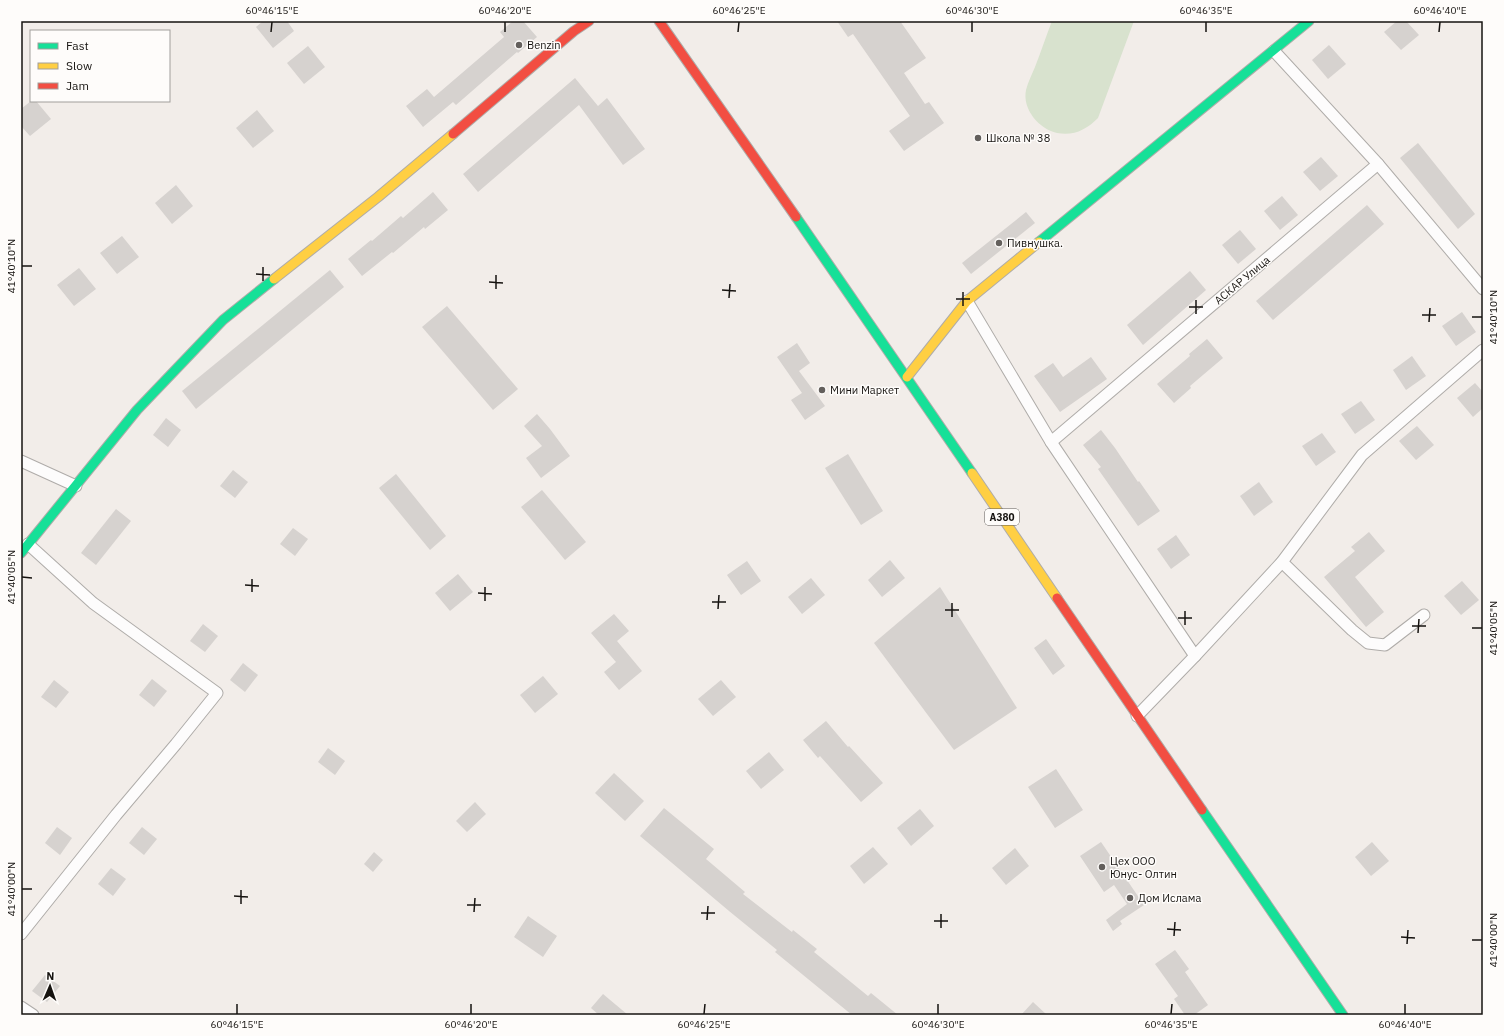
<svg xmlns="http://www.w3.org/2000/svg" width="1504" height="1036" font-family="'IBM Plex Sans',sans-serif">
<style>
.green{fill:#d8e2ce}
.building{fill:#d6d2cf}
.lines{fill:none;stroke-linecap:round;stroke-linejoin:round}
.street-casing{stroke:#afaca9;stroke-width:13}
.fast-casing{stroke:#afaca9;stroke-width:11}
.slow-casing{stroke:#afaca9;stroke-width:11}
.jam-casing{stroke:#afaca9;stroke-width:11}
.street{stroke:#fdfcfc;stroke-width:11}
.fast{stroke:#16e098;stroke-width:9}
.slow{stroke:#ffcf43;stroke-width:9}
.jam{stroke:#f24e42;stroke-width:9}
.ticks{fill:none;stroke:#161310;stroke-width:1.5}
.poi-dot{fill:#635f5c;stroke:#fefcfa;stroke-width:1.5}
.labels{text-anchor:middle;stroke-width:3;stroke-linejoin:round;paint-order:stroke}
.shield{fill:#fefcfa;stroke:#5c5956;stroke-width:1}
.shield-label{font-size:10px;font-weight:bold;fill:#161310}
.poi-label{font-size:11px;fill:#161310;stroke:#fefcfa;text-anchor:start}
.street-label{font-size:11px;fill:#161310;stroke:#fefcfa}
.neatline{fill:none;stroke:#161310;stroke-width:1.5}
.ticks-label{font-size:10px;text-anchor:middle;fill:#161310}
</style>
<rect width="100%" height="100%" fill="#f2ede9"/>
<path class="green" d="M 1052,21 L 1134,21 L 1098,118 C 1086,130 1074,136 1057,133 C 1039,129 1022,109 1026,90 C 1028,82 1032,74 1035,67 C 1041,52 1046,36 1052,21 Z"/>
<g class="building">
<polygon points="263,21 287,21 294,31 273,48 256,27"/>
<polygon points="513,21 523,21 537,37 518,53 517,52 456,105 453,102 423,127 406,106 427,89 434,97 504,37 500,32"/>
<polygon points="837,21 900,21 926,58 904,73 925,104 929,102 944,123 904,151 889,131 910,116 853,34 848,37"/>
<polygon points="1397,21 1406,21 1419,35 1401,50 1384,32"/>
<polygon points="1329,45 1346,64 1328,79 1312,60"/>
<polygon points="308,46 325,67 304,84 287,63"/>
<polygon points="575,78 598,106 607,98 645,149 623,165 579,105 478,192 463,174"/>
<polygon points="31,101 36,101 51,119 30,136 21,126 21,109"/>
<polygon points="257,110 274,131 253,148 236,128"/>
<polygon points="1418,143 1475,214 1458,229 1400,158"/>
<polygon points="1321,157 1338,176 1320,191 1303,172"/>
<polygon points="176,185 193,206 172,224 155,203"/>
<polygon points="433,192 448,210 425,229 424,227 393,253 392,252 362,276 348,259 371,240 372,241 401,216 403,218"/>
<polygon points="1282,196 1298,215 1280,230 1264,211"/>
<polygon points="1367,205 1384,224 1273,320 1256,301"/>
<polygon points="1026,212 1035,223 971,274 962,263"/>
<polygon points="1240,230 1256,249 1238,264 1222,245"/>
<polygon points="122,236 139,257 117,274 100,253"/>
<polygon points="79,268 96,289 74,306 57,285"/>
<polygon points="330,270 344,287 196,409 182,391"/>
<polygon points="1190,271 1206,290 1143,345 1127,325"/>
<polygon points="447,306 518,389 493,410 422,327"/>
<polygon points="1462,312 1476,332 1456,346 1442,326"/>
<polygon points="1207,339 1223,358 1190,386 1191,388 1174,403 1157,384 1190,356 1189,354"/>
<polygon points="797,343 810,363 799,371 825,406 805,420 791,400 802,393 777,357"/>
<polygon points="1412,356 1426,376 1406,390 1393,370"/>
<polygon points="1091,357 1107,379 1060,412 1034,376 1053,363 1063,377"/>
<polygon points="1475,383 1483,392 1483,408 1473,417 1457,398"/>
<polygon points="1361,401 1375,420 1355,434 1341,414"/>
<polygon points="537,414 550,429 570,456 541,478 526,458 542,446 524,426"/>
<polygon points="166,418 181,430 168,447 153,435"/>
<polygon points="1417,426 1434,445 1416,460 1399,441"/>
<polygon points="1101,430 1115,448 1138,482 1139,481 1160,511 1138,526 1098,469 1101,467 1083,445"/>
<polygon points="1322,433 1336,452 1316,466 1302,446"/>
<polygon points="848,454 883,511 861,525 825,468"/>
<polygon points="233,470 248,482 235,498 220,486"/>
<polygon points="396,474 446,536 430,550 379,488"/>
<polygon points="1259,482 1273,502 1254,516 1240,496"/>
<polygon points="542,490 586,542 565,560 521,507"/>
<polygon points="116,509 131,521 96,565 81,553"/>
<polygon points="293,528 308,539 295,556 280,544"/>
<polygon points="1369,532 1385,551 1355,577 1384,612 1366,627 1324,577 1355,551 1351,547"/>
<polygon points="1176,535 1190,555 1171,569 1157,549"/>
<polygon points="890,560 905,578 882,597 868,580"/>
<polygon points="747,561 761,581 741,595 727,575"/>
<polygon points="458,574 473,592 450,611 435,593"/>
<polygon points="811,578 825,595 802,614 788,597"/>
<polygon points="1462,581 1479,600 1461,615 1444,596"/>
<polygon points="940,587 1017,708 954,750 874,643"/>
<polygon points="614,614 629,631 617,641 642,671 619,690 604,672 616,662 591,633"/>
<polygon points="203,624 218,636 205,652 190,641"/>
<polygon points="1046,639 1065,666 1053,675 1034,648"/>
<polygon points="243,663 258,675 245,692 230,680"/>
<polygon points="543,676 558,694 535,713 520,695"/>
<polygon points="152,679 167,691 154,707 139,695"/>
<polygon points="54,680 69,692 56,708 41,697"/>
<polygon points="721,680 736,697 713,716 698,699"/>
<polygon points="826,721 848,747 849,746 883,783 861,802 820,756 818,758 803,740"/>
<polygon points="328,748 345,761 335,775 318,762"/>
<polygon points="769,752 784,770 761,789 746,771"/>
<polygon points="1056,769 1083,810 1055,828 1028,787"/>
<polygon points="614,773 644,801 625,821 595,793"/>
<polygon points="475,802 486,814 467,832 456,821"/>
<polygon points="664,808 714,849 706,859 745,892 743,894 792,932 793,930 817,949 814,952 868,996 871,993 898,1015 852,1015 775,952 777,950 729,911 640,836"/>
<polygon points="920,809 934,826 911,846 897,828"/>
<polygon points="57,827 72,838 60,855 45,843"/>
<polygon points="142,827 157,839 144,855 129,843"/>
<polygon points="1101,842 1144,905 1120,921 1122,924 1113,931 1106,920 1127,904 1114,885 1104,892 1080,856"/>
<polygon points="1372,842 1389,861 1371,876 1355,857"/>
<polygon points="873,847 888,864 864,884 850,866"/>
<polygon points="1015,848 1029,866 1006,885 992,868"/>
<polygon points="374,852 383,860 373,872 364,864"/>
<polygon points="111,868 126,879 113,896 98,884"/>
<polygon points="528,916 557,936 543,957 514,937"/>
<polygon points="1175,950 1189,969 1185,972 1208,1005 1194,1015 1185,1015 1174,999 1178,996 1155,964"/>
<polygon points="45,975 60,986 47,1002 32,991"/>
<polygon points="603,994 628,1015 599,1015 591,1008"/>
<polygon points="1033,1002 1047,1015 1021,1015"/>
</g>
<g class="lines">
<defs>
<g id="street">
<polyline points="1274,51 1378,164 1483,289"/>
<polyline points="967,301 1051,442 1195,656"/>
<polyline points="1051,442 1378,164"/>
<polyline points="21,461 76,486"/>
<polyline points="1282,562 1352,630 1368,643 1385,645 1424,615"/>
<polyline points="1137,716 1195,656 1282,562 1362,455 1483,350"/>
<polyline points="21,934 116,815 176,744 217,693 93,603 28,544"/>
<polyline points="21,1007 33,1015"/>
</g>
<g id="fast">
<polyline points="796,217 972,473"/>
<polyline points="1039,242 1309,21"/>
<polyline points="21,553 137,410 223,320 274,279"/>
<polyline points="1202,810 1343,1015"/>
</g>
<g id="slow">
<polyline points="274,279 378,197 453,134"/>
<polyline points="907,377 967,301 1039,242"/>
<polyline points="972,473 1057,598"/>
</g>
<g id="jam">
<polyline points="659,21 796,217"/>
<polyline points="453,134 574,31 589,21"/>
<polyline points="1057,598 1202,810"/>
</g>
</defs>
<use href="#street" class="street-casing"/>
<use href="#fast" class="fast-casing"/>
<use href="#slow" class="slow-casing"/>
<use href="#jam" class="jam-casing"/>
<use href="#street" class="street"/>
<use href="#fast" class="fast"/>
<use href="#slow" class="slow"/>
<use href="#jam" class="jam"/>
</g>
<path class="ticks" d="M 271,32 L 272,22M 505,32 L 505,22M 738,32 L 739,22M 972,32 L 972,22M 1206,32 L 1206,22M 1439,32 L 1440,22M 22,266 L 32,266M 256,274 L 270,275M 263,281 L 263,267M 489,282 L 503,283M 496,289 L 496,275M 722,290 L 736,291M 729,298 L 730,284M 956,299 L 970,299M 963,306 L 963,292M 1189,307 L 1203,307M 1196,314 L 1196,300M 1422,315 L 1436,315M 1472,317 L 1482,317M 1429,322 L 1430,308M 22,577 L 32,578M 245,585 L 259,586M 252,592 L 252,579M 478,593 L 492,594M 485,601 L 485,587M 712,602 L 726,602M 718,609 L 719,595M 945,610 L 959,610M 952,617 L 952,603M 1178,618 L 1192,618M 1185,625 L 1185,611M 1412,626 L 1426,626M 1472,628 L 1482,628M 1418,633 L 1419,619M 22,889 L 32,889M 234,896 L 248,897M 241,904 L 241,890M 467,905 L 481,905M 474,912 L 475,898M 701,913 L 715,913M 707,920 L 708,906M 934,921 L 948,921M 941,928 L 941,914M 1167,929 L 1181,930M 1174,936 L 1175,922M 1401,937 L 1415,938M 1472,940 L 1482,940M 1407,944 L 1408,930M 237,1014 L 237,1004M 471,1014 L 471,1004M 704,1014 L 705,1004M 938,1014 L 938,1004M 1171,1014 L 1172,1004M 1405,1014 L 1405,1004"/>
<g class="poi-dot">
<circle cx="519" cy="45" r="4"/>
<circle cx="978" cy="138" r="4"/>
<circle cx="999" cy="243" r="4"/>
<circle cx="822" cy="390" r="4"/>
<circle cx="1102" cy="867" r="4"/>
<circle cx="1130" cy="898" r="4"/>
</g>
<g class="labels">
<rect class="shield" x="985" y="509" width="34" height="16" rx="3"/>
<g class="shield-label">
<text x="1002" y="521">A380</text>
</g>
<g class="poi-label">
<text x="527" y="49">Benzin</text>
<text x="986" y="142">Школа № 38</text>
<text x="1007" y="247">Пивнушка.</text>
<text x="830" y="394">Мини Маркет</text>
<text x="1110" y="865">Цех ООО<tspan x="1110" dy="13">Юнус- Олтин</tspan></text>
<text x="1138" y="902">Дом Ислама</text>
</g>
<g class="street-label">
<text transform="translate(1242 280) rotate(-40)" y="4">АСКАР Улица</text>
</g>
</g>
<rect width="1504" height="1036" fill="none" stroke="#fefcfa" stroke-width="44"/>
<rect x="30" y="30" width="140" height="72" fill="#fefcfa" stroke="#a19f9c"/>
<rect x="38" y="43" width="20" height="6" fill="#16e098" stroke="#a19f9c"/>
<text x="66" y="50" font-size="12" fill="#161310">Fast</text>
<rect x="38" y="63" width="20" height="6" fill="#ffcf43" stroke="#a19f9c"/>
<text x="66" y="70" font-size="12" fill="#161310">Slow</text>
<rect x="38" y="83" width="20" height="6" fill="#f24e42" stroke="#a19f9c"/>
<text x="66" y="90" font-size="12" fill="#161310">Jam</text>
<g transform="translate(50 986) rotate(2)" stroke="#fefcfa" stroke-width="3" paint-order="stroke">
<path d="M0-3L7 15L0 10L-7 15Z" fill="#161310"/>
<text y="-6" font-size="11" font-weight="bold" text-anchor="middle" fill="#161310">N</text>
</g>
<rect x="22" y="22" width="1460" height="992" class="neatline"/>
<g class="ticks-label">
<text x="272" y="14">60°46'15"E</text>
<text x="505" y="14">60°46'20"E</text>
<text x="739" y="14">60°46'25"E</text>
<text x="972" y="14">60°46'30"E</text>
<text x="1206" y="14">60°46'35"E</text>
<text x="1440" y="14">60°46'40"E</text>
<text transform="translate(11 266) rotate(-90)" y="4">41°40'10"N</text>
<text transform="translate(1493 317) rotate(-90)" y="4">41°40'10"N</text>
<text transform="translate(11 577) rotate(-90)" y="4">41°40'05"N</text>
<text transform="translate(1493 628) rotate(-90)" y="4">41°40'05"N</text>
<text transform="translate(11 889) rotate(-90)" y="4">41°40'00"N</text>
<text transform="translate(1493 940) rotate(-90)" y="4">41°40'00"N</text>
<text x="237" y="1028">60°46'15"E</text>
<text x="471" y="1028">60°46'20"E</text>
<text x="704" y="1028">60°46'25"E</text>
<text x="938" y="1028">60°46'30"E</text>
<text x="1171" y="1028">60°46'35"E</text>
<text x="1405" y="1028">60°46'40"E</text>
</g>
</svg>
